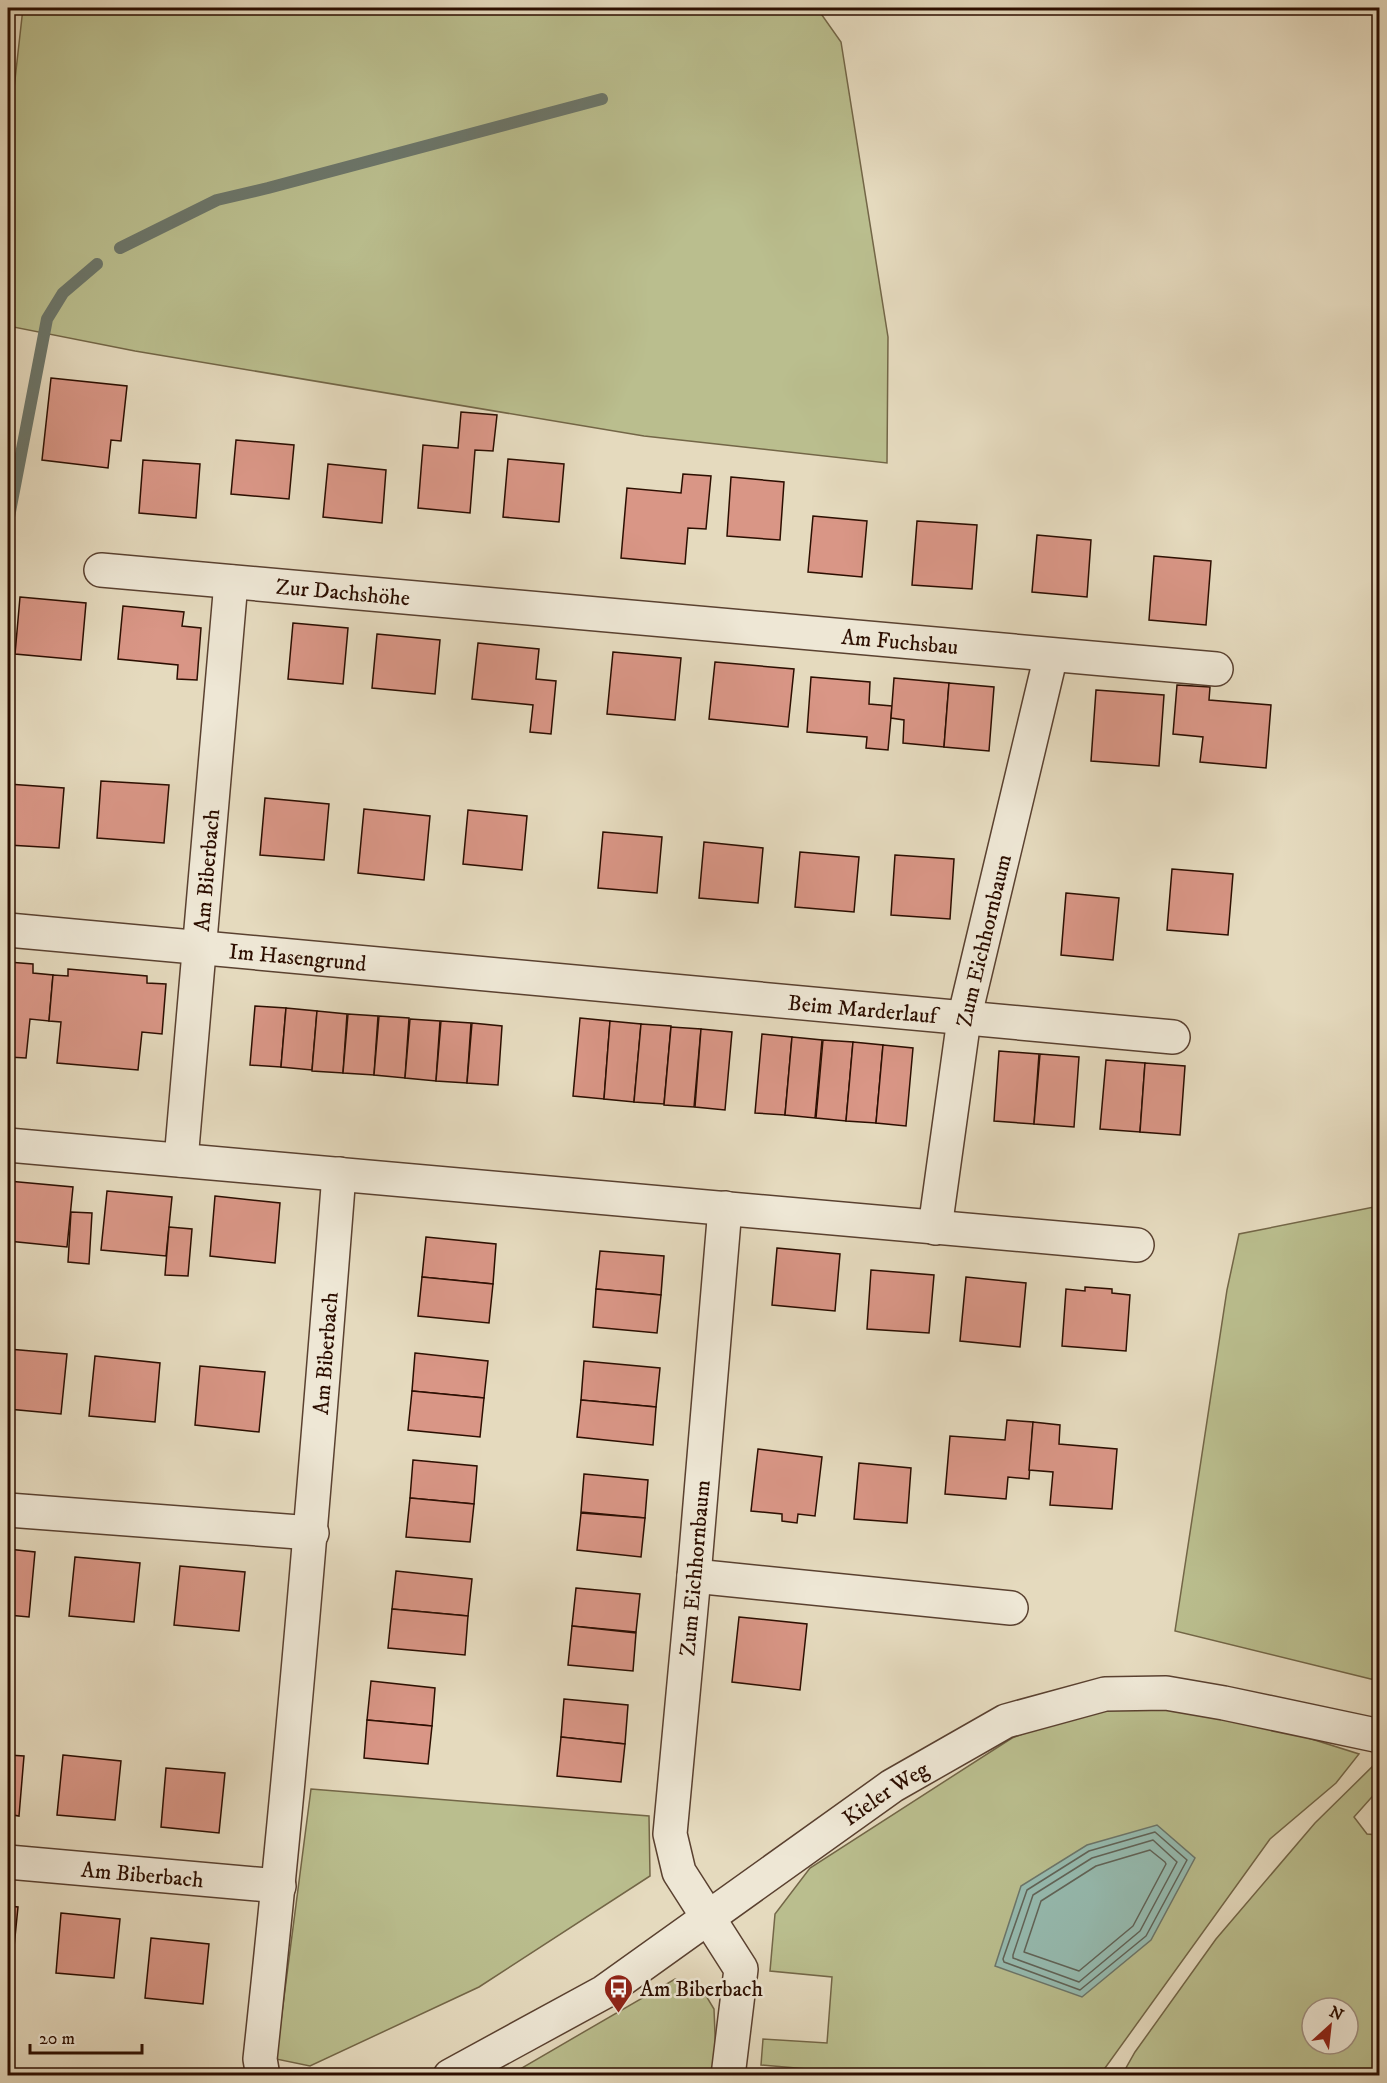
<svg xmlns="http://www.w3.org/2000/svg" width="1387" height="2083" font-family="'IM FELL DW Pica',serif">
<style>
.green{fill:#babe8e;stroke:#736647;stroke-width:1.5;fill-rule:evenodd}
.water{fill:#96bbb0;stroke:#6c766a;stroke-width:1.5}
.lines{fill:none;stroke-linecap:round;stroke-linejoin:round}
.shore{stroke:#616458;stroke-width:1.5}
.stream{stroke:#6c766a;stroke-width:12}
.building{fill:#d99686;stroke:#2c0e00;stroke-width:1.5}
.minor-casing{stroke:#5a4130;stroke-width:36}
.minor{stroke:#eee7d5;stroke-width:33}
.labels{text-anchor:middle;stroke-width:5;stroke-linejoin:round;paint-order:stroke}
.street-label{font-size:22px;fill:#2c0e00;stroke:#eee7d5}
.poi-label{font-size:22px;fill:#2c0e00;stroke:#eee7d5;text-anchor:start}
</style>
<rect width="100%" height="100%" fill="#e5dabe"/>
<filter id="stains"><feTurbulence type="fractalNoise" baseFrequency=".00333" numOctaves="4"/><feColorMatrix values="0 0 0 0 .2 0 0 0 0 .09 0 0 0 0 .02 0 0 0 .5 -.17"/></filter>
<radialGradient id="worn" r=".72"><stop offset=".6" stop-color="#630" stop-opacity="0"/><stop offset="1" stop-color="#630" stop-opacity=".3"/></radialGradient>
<g class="green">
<polygon points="23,8 817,8 841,42 888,337 887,463 644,436 135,351 8,326 8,142"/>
<polygon points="1379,1206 1380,1206 1379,1681 1175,1631 1227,1290 1239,1234"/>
<polygon points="1155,1707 1264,1724 1359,1754 1336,1783 1270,1839 1100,2075 887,2076 761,2065 763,2039 827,2043 832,1977 770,1971 775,1914 810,1868 1012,1738 1084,1711"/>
<path d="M 1377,1762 L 1379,1763 L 1379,1789 L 1354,1817 L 1367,1834 L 1379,1835 L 1379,2075 L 1122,2075 L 1135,2052 L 1216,1939 L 1315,1823 ZM 1312,2008 L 1348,2008 L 1348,2044 L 1312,2044 Z"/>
<polygon points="311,1789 649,1816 650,1876 479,1987 310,2066 276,2059"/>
<polygon points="675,1979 702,1989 714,2009 716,2059 714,2075 508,2076"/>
</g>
<polygon class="water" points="1157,1825 1195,1858 1151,1940 1082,1997 995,1966 1021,1886 1087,1845"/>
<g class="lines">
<g class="shore">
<polygon points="1155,1832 1187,1860 1146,1936 1080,1990 1004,1962 1003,1959 1027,1890 1089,1851"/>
<polygon points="1153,1840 1177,1862 1140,1931 1079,1982 1013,1958 1013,1955 1033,1895 1092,1858"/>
<polygon points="1150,1850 1165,1862 1166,1864 1133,1926 1079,1971 1024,1952 1041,1901 1096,1866"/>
</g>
<g class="stream">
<polyline points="120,248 217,200 268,188 602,99"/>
<polyline points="8,522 47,319 63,293 97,264"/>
</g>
</g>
<g class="building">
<polygon points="51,378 127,386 121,441 111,440 108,468 42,460"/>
<polygon points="461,412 497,415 493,451 475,450 470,513 418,508 423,445 458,448"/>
<polygon points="236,440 294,445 289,499 231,494"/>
<polygon points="508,459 564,464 559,522 503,517"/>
<polygon points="143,460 200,464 196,518 139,513"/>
<polygon points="328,464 386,470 382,523 323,517"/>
<polygon points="683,474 711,476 706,529 688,528 685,564 621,558 627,488 681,493"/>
<polygon points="731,477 784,482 780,540 727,536"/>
<polygon points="813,516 867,521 862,577 808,572"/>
<polygon points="917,521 977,525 972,589 912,585"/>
<polygon points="1037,535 1091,540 1087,597 1032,592"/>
<polygon points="1154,556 1211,561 1206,625 1149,620"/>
<polygon points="20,597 86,603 81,660 15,654"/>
<polygon points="123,606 184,612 182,626 201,628 197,680 177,679 178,665 118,659"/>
<polygon points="293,623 348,628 343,684 288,679"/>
<polygon points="377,634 440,640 435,694 372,688"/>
<polygon points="478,643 539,649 536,679 556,681 551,734 530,732 533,705 472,699"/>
<polygon points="613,652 681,658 675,720 607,714"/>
<polygon points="715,662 794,669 788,727 709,719"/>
<polygon points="811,677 870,682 869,704 892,706 888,750 866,748 867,737 807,732"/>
<polygon points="894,678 949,683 944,747 903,743 904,720 891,718"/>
<polygon points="949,683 994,687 989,751 944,747"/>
<polygon points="1177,685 1210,687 1209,700 1271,705 1266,768 1200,762 1203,737 1173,734"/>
<polygon points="1096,690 1164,695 1159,766 1091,761"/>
<polygon points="101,781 169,785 164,843 97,838"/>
<polygon points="8,784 64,788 59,848 8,845"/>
<polygon points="265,798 329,804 324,860 260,855"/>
<polygon points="364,809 430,816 424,880 358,873"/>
<polygon points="468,810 527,816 522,870 463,864"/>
<polygon points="603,832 662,837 657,893 598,888"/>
<polygon points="704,842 763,848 758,903 699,898"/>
<polygon points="800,852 859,857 854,912 795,907"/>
<polygon points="895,855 954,859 950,919 891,915"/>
<polygon points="1172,869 1233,874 1228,935 1167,930"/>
<polygon points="1066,893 1119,898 1113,960 1061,955"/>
<polygon points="8,962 33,964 33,973 53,975 49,1021 30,1019 26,1058 8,1057"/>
<polygon points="68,969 147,976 147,983 166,984 162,1034 142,1032 138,1070 57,1063 61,1022 49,1021 53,975 68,976"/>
<polygon points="255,1006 286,1008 281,1067 250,1065"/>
<polygon points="286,1008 317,1011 312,1070 281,1067"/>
<polygon points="317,1011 347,1014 343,1073 312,1071"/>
<polygon points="348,1014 378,1016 374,1075 343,1073"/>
<polygon points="379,1016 409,1018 405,1078 374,1075"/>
<polygon points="580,1018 610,1021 604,1099 573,1096"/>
<polygon points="410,1019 440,1021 436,1081 405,1078"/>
<polygon points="441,1021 471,1023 467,1083 436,1081"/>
<polygon points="610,1021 641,1024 634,1102 604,1099"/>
<polygon points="472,1023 502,1026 498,1085 467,1083"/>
<polygon points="641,1024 671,1026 664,1104 634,1102"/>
<polygon points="671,1027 701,1029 694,1107 664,1105"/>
<polygon points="701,1029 732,1032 725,1110 695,1107"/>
<polygon points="762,1034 792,1037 785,1115 755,1113"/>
<polygon points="792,1037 822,1040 815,1118 785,1115"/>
<polygon points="823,1040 853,1042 846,1121 816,1118"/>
<polygon points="853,1042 883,1045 876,1123 846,1121"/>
<polygon points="883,1045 913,1048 906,1126 876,1123"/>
<polygon points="999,1051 1039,1054 1034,1124 994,1121"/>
<polygon points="1040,1054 1079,1057 1074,1127 1034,1124"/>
<polygon points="1106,1060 1145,1063 1140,1132 1100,1129"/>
<polygon points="1145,1063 1185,1066 1180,1135 1140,1132"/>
<polygon points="8,1181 73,1187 67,1247 8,1241"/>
<polygon points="107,1191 172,1197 166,1256 101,1250"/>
<polygon points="215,1196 280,1203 275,1263 210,1256"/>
<polygon points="71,1212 92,1213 89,1264 68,1262"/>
<polygon points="169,1227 192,1229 188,1276 165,1275"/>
<polygon points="426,1237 496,1244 493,1284 422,1277"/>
<polygon points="777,1248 840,1254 835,1311 772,1305"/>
<polygon points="600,1251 664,1256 661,1295 596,1289"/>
<polygon points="871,1270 934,1275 929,1333 867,1329"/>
<polygon points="422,1277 493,1284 489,1323 418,1316"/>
<polygon points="966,1277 1026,1283 1020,1347 960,1341"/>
<polygon points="1085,1287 1112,1289 1112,1293 1130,1295 1126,1351 1062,1346 1066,1289 1085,1291"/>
<polygon points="596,1289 661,1295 657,1333 593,1327"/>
<polygon points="8,1349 67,1354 61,1414 8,1409"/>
<polygon points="415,1353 488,1361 484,1398 412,1391"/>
<polygon points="95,1356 160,1363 155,1422 89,1416"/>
<polygon points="584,1361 660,1368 656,1407 581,1400"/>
<polygon points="200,1366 265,1372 259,1432 195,1425"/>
<polygon points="412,1391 484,1398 480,1437 408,1430"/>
<polygon points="581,1400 656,1407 653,1445 577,1437"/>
<polygon points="1007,1420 1033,1422 1029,1479 1008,1477 1006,1499 945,1494 950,1436 1005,1440"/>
<polygon points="1033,1422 1060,1425 1059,1444 1117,1449 1112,1509 1050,1505 1053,1472 1029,1470"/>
<polygon points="758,1449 822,1457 815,1516 798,1514 797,1523 782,1521 782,1514 751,1511"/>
<polygon points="413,1460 477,1466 474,1504 410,1498"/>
<polygon points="859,1463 911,1468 907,1523 854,1519"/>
<polygon points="584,1474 648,1480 645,1518 581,1512"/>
<polygon points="410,1498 474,1504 470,1542 406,1537"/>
<polygon points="581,1513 645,1518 641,1557 577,1550"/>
<polygon points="8,1549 35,1552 29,1617 8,1615"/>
<polygon points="75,1557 140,1563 134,1622 69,1616"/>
<polygon points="180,1566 245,1572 239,1631 174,1625"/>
<polygon points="396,1571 472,1579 468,1616 392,1609"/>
<polygon points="576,1588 640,1594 636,1632 572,1626"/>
<polygon points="392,1609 468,1616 465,1655 388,1648"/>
<polygon points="739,1617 807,1624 800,1690 732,1682"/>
<polygon points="572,1626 636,1633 633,1671 568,1665"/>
<polygon points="371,1681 435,1688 432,1726 367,1720"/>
<polygon points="564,1699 628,1705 625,1744 561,1737"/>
<polygon points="367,1720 432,1726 428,1764 364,1758"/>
<polygon points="561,1737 625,1744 621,1782 557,1776"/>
<polygon points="8,1755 24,1756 19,1816 8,1814"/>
<polygon points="63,1755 121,1761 115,1820 57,1815"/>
<polygon points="166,1768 225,1773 219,1833 161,1827"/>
<polygon points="8,1906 18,1907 12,1967 8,1966"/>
<polygon points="61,1913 120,1919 114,1978 56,1973"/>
<polygon points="151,1938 209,1944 203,2004 145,1998"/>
</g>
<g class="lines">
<defs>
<g id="minor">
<path id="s1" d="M 101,570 L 1216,669"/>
<path id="s2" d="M 8,930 L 1173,1037"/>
<polyline points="8,1145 1137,1245"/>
<path id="s3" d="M 181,1160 L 231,582"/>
<polyline points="725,1208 694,1576 670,1834 679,1872 741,1969 728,2076"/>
<path id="s4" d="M 935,1228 L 964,1019 L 1051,655"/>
<polyline points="8,1510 312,1533"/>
<polyline points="694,1576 1011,1608"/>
<path id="s5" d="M 8,1862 L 279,1886"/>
<path id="s6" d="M 263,2076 L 260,2059 C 292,1764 316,1469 339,1174"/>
<path id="s7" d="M 450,2076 L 604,1992 L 892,1786 L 1006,1721 L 1105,1694 L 1166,1693 L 1224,1703 L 1380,1736"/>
</g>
</defs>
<use href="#minor" class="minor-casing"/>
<use href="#minor" class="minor"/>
</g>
<defs>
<symbol id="bus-pin" viewBox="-11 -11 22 30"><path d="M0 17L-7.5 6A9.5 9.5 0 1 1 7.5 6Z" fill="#8f2418" stroke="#eee7d5"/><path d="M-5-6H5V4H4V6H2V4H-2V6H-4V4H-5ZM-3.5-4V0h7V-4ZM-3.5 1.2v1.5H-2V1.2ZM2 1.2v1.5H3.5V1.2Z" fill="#fff"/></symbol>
</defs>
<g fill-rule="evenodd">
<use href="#bus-pin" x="602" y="1972" width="33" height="45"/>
</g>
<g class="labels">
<g class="street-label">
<text dy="8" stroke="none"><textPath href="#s1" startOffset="243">Zur Dachshöhe</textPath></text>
<text dy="8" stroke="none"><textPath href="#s1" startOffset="802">Am Fuchsbau</textPath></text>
<text dy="8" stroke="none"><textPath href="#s3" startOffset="291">Am Biberbach</textPath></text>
<text dy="8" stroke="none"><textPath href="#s4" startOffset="292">Zum Eichhornbaum</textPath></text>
<text dy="8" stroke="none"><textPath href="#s2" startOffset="291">Im Hasengrund</textPath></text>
<text dy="8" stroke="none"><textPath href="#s2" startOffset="858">Beim Marderlauf</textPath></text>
<text dy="8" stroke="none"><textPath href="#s6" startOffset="726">Am Biberbach</textPath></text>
<text transform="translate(694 1568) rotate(-85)" y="8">Zum Eichhornbaum</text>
<text dy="8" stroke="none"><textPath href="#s7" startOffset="520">Kieler Weg</textPath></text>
<text dy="8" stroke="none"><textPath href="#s5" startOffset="135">Am Biberbach</textPath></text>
</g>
<g class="poi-label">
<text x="640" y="1996">Am Biberbach</text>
</g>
</g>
<rect width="1387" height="2083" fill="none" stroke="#e5dabe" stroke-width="30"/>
<rect x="9" y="9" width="1369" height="2065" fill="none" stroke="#2c0e00" stroke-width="3"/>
<rect x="15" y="15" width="1357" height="2053" fill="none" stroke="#2c0e00" stroke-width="1.5"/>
<g transform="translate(1330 2026) rotate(27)"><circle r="28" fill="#eee7d5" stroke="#a09080" stroke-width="1.5"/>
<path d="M0-4.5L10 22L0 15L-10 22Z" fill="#8f2418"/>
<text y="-9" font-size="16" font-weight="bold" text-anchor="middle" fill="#2c0e00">N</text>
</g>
<path d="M30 2044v9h112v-9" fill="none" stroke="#2c0e00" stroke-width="3"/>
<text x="39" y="2044" font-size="18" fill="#2c0e00" stroke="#eee7d5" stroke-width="4.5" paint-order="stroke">20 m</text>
<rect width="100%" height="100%" filter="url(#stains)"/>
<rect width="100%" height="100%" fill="url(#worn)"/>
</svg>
